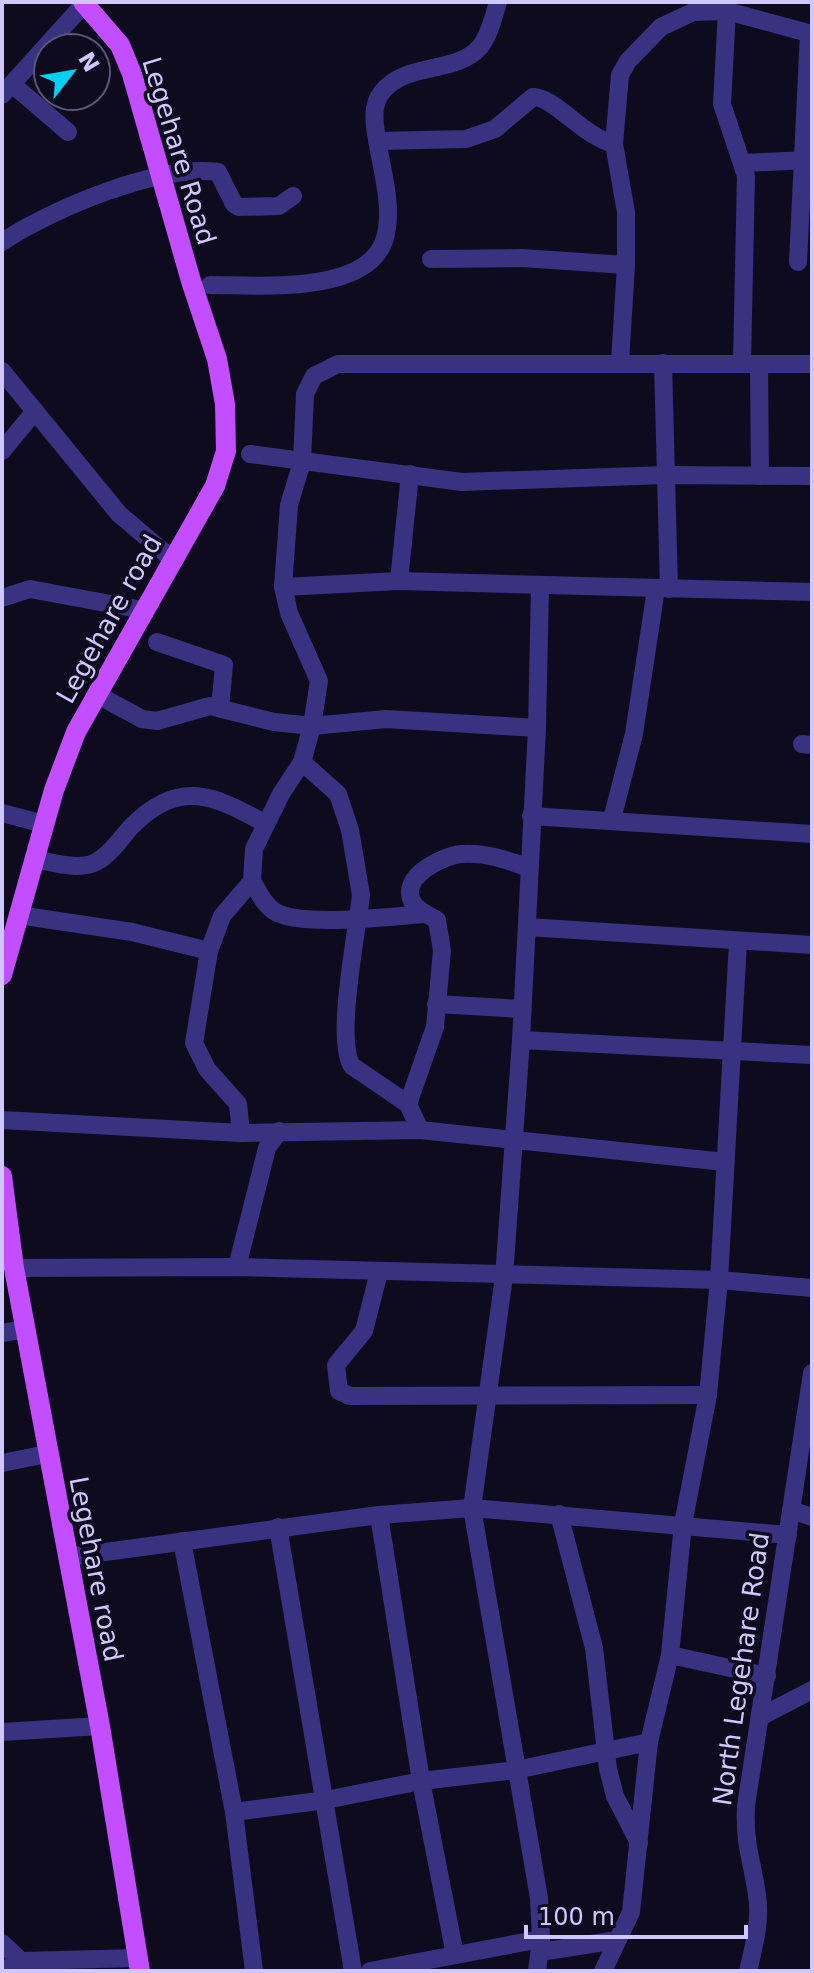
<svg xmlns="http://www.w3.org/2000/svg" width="814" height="1973" font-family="'DejaVu Sans',sans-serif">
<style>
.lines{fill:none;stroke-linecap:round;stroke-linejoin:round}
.minor{stroke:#383280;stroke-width:18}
.major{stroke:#c34eff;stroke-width:20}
.labels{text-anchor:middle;stroke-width:7;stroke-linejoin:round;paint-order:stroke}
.street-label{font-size:26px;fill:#d0c7ff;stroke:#0f0b1e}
</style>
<rect width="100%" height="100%" fill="#0f0b1e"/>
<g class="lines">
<g class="minor">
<polyline points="727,11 722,104 746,176 742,362"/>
<polyline points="12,84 68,132"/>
<polyline points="2,95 85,3"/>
<path d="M 377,141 L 466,139 L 495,129 L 533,97 C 555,97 582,136 614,144"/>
<polyline points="742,163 811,160"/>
<path d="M 2,242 C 52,209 158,164 218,172 L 234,204 L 239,207 L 279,206 L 293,196"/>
<polyline points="431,259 522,258 626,265"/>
<polyline points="798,262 809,33"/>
<path d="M 210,285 C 257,285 365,295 384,241 C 394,211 383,175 378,145 C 375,127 370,107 382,92 C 407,61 455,75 480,47 C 489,36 494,16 498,2"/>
<polyline points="620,362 626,265 626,212 614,144 620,75 628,61 661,27 693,12 727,11 812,34"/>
<polyline points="663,363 669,589"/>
<polyline points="759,364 760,476"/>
<polyline points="2,371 119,514 171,558"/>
<polyline points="2,451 35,411"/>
<polyline points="250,454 462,482 666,475 812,476"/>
<polyline points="399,581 410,474"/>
<polyline points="283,587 399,581 812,592"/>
<polyline points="2,598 30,589 143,610"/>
<polyline points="157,642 224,665 220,708"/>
<polyline points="96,694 142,719 157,721 210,706 274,722 312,726 386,719 537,728"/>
<polyline points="802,744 812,745"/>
<path d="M 302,762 L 338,794 L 350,830 L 361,895 C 357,932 335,1039 352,1066 L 408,1104 L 420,1130"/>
<polyline points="2,813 44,824"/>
<polyline points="531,816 812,834"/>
<polyline points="612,819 634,734 656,589"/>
<path d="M 35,859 C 52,862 80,871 96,862 C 110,855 121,838 131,827 C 180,777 215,796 266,824"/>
<path d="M 252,881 C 258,891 264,905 274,911 C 299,928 393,916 425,914"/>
<polyline points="18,915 132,932 209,951 194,1043 207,1069 238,1104 241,1133"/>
<polyline points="527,927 812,945"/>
<polyline points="209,951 222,916 252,881 254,849 281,794 302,762 312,726 319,681 289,613 283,587 289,505 302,462 305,394 314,376 338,364 812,364"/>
<polyline points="436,1004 522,1009"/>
<polyline points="521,1040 812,1055"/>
<path d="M 408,1104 L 435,1027 L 442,951 L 437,920 C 428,915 416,910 412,901 C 400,876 443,856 461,854 C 485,852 507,860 529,868"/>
<polyline points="2,1120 241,1133 420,1130 725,1162"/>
<polyline points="2,1254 14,1268 237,1267 719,1280 812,1288"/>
<polyline points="237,1267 267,1148 279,1131"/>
<polyline points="379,1272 364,1331 336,1365 339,1391 350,1396 708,1395"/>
<polyline points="2,1333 26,1329"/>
<polyline points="2,1463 47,1454"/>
<polyline points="791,1510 812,1517"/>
<polyline points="559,1514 594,1648 608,1769 615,1796 639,1843"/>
<polyline points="379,1515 421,1781 455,1955"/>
<polyline points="278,1527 353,1971"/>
<polyline points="182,1541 234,1812 254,1971"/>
<polyline points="68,1557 379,1515 472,1508 788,1535"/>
<polyline points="670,1655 767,1676"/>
<polyline points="762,1716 812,1690"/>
<polyline points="2,1732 100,1726"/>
<polyline points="234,1812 326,1800 421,1781 516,1770 649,1742"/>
<polyline points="2,1943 21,1961"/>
<polyline points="540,1952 617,1940"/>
<polyline points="2,1971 21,1961 137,1958"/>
<polyline points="370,1971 541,1939"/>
<polyline points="537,1971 541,1939 539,1898 472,1508 504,1277 521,1040 537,728 540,586"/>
<polyline points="603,1971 631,1912 649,1742 670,1655 683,1524 708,1395 719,1280 738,942"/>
<path d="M 748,1971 C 754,1946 761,1921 757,1895 C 752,1860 744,1844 746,1806 L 812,1373"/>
</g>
<g class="major">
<polyline points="2,975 54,790 76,732 215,486 226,451 225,404 217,359 191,281 132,74 120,45 83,2"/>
<polyline points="2,1176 14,1268 100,1726 140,1971"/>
</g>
</g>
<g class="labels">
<g class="street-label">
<text transform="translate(179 151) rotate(73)" y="9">Legehare Road</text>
<text transform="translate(109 619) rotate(-61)" y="9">Legehare road</text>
<text transform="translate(96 1569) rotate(79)" y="9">Legehare road</text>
<text transform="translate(741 1669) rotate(-82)" y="9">North Legehare Road</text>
</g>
</g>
<rect width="814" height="1973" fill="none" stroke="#d0c7ff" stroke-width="8"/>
<g transform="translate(72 72) rotate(59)"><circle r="38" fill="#0f0b1e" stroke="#5c5678" stroke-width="2"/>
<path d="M0-6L14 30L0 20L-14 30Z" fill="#00d1f2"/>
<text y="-12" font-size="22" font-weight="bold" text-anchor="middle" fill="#d0c7ff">N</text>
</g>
<path d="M526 1925v12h220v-12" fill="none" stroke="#d0c7ff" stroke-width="4"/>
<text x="538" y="1925" font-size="24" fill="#d0c7ff" stroke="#0f0b1e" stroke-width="6" paint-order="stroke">100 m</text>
</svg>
